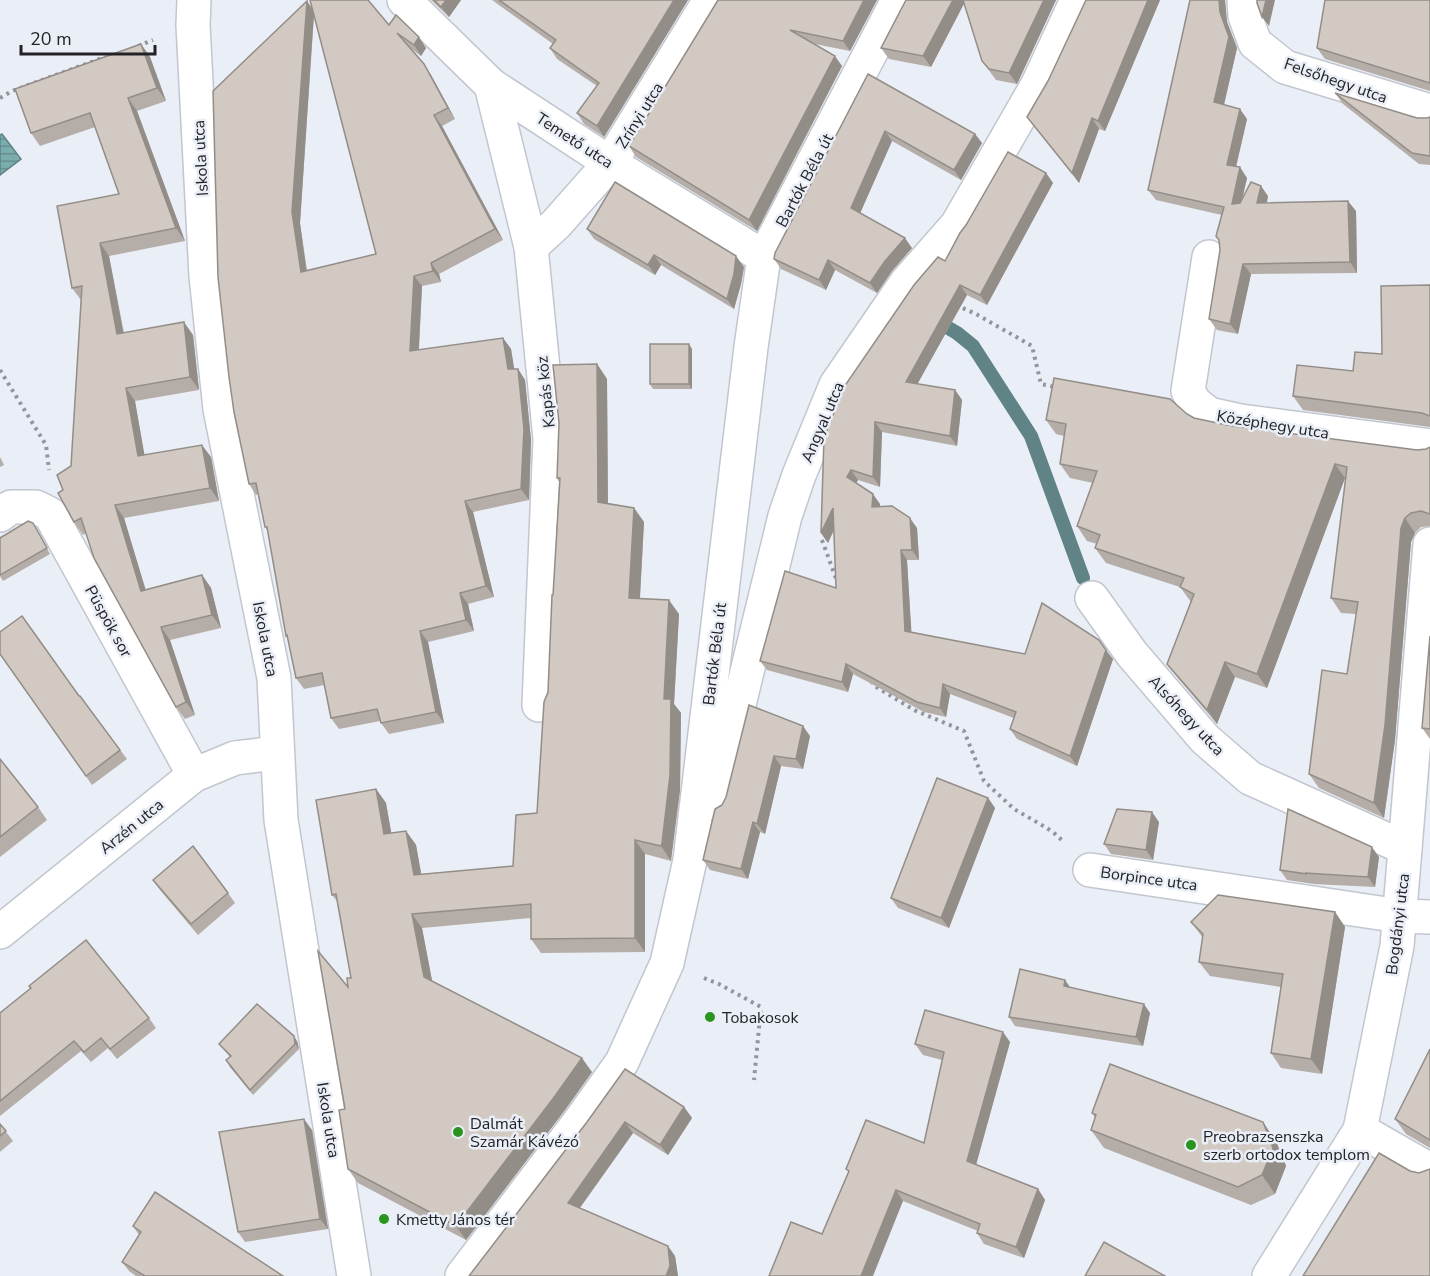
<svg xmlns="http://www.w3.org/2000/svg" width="1430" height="1276" font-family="'Nunito Sans',sans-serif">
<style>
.water{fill:url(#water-rules);stroke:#608486;stroke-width:1.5}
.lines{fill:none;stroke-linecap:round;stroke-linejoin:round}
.stream{stroke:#608486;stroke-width:14}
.minor-casing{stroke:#c2c6ce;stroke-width:36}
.path{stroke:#93959c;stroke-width:4;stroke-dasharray:3 4.5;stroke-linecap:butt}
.minor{stroke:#fff;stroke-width:33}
.wall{fill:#b5ada8;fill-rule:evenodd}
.shaded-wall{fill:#938d88}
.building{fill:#d2c9c3;stroke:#938d88;stroke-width:1.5}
.poi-dot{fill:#2a951d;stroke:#eaeef7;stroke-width:2}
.labels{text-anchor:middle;stroke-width:5;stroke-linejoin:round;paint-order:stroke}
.street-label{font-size:16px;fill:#222326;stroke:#eaeef7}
.poi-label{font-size:16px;fill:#222326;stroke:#eaeef7;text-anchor:start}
</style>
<defs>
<pattern id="water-rules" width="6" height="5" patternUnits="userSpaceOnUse" patternTransform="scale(1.5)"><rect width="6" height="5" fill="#7badaf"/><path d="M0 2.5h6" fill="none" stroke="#648c8e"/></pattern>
</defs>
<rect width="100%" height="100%" fill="#eaeef7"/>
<polygon class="water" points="2,134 21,159 0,175 0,135"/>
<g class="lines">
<polyline class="stream" points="933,319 957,333 973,346 1031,436 1083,578"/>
<defs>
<g id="minor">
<polyline points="194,0 193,25 206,276 220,409 274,678 281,820 354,1276"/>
<polyline points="404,0 491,85 610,163 764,257"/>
<polyline points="1244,0 1245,16 1255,43 1285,67 1430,111"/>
<polyline points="491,85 531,247 550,439 539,705"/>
<polyline points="531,247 556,224 610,163 710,0"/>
<polyline points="1209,257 1188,391 1195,403 1209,414 1241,421 1430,446"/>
<polyline points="0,515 11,507 36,507 50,514 194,775"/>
<polyline points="1092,598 1132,654 1205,739 1250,778 1405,848"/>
<polyline points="715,803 785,516 799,475 836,385 906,283 957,225 1038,84 1077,0"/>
<polyline points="1090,870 1400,916 1430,917"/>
<polyline points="0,932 194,775 235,758 277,753"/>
<polyline points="1360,1130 1430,1170"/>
<polyline points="462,1276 580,1121 622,1062 667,963 690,860 751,347 764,257 898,0"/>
<polyline points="1269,1276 1360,1130 1397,946 1430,544"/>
</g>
</defs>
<use href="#minor" class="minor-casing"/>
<g class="path">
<polyline points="138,46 153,40"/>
<polyline points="0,98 12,91 105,57"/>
<polyline points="956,305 976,314 1032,346 1041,384 1055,387"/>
<polyline points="0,370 46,445 49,470"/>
<polyline points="822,540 838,584"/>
<polyline points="872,681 873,685 914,710 964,731 984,781 1014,809 1040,824 1053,832 1063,841"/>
<polyline points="704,978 719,984 761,1007 754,1080"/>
</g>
<use href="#minor" class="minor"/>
</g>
<g class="wall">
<polygon points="431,0 461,0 449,17"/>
<polygon points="492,0 688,0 604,137 584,124 577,113 597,86 557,59 550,48 553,44"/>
<polygon points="718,0 877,0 850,51 815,44 842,66 757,231 636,157 629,146"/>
<polygon points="906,0 1056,0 1017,84 996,80 982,61 964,3 931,67 889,59 881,48"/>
<polygon points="1086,0 1160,0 1105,131 1099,129 1079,183 1027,117 1048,81"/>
<polygon points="1225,0 1227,22 1237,48 1224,105 1247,119 1236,167 1247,178 1242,198 1268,196 1267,203 1356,211 1357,273 1251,274 1238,334 1217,330 1209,319 1220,250 1222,215 1156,200 1148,190"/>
<polygon points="1430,0 1430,91 1325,59 1317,48"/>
<path d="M 307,1 L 312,8 L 389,25 L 426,48 L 421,56 L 410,48 L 431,75 L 455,119 L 442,126 L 503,240 L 439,274 L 441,282 L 422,286 L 419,350 L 503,338 L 511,349 L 514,369 L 518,369 L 525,380 L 531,440 L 529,500 L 473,512 L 494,597 L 468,604 L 474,631 L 428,642 L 444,723 L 389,734 L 381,723 L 380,721 L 339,729 L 331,718 L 324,685 L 304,689 L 296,678 L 288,638 L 286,636 L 268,532 L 265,527 L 258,494 L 256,495 L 249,484 ZM 314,16 L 376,254 L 307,270 L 300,223 Z"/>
<polygon points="141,44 150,57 166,101 137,111 185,241 109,256 124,333 193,335 199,390 135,401 144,455 211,457 219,501 124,518 145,590 202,575 211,588 221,628 170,640 195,715 185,719 176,707 86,533 83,535 74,522 63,490 71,466 81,300 72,288 119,194 95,127 40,146 31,133"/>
<polygon points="868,74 975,134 982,143 961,180 892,141 860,213 912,248 892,271 877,293 835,270 826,290 781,269 774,259"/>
<polygon points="1335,93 1417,118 1427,118 1430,117 1430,165 1419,164 1343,104"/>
<polygon points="1046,173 1053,183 987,305 967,295 917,384 955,390 962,400 957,446 882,432 880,487 858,480 856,483 880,504 880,507 917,528 919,560 907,560 911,632 1025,654 1113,659 1077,766 1017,739 1010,729 1014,718 950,694 946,717 924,712 853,674 848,692 767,670 760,661 836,588 834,530 828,543 821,533 945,261"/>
<polygon points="587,229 744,267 741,284 734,309 661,265 655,275 594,239"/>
<polygon points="1430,285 1430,427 1303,410 1293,396 1353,371 1382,354"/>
<polygon points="692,349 692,389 653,389 650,384"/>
<polygon points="597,364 607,379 608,503 634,508 644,522 640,599 679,614 674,704 681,713 680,790 671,857 671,861 645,854 645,952 541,953 531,939 531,918 422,928 432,981 592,1072 565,1110 466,1240 358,1183 348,1169 345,1109 348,987 351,978 337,901 332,895 376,789 386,803 391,833 406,831 416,845 421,874 513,866 537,813 548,692 559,482 557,478"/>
<polygon points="1187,414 1194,418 1227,425 1417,450 1426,449 1430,447 1430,526 1421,527 1415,533 1411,542 1395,740 1384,818 1319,788 1309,774 1347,674 1356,614 1341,613 1331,598 1346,478 1345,478 1267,688 1235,677 1217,724 1178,678 1167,664 1191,602 1180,587 1106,563 1095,548 1097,544 1087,541 1077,526 1093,483 1070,478 1060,464 1064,436 1056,434 1046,420"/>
<polygon points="0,457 4,465 0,467"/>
<polygon points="36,528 50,554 3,581 0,576 0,538"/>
<polygon points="1430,636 1430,739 1422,728"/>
<polygon points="0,654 79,696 127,759 92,785"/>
<polygon points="749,705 810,736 803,769 781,766 765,834 760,832 748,879 710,870 703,860 722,805 726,797"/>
<polygon points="0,759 38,807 47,820 0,857"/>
<polygon points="988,798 995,808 949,928 898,908 891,898"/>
<polygon points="1159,822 1153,860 1111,854 1104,844"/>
<polygon points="1379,857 1375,887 1313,884 1314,884 1287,880 1280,870"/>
<polygon points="153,880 228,893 235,903 198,935 160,890"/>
<polygon points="1335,912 1345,927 1322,1074 1281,1068 1271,1053 1281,987 1210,976 1199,962 1203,938 1191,922"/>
<polygon points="1065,980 1070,987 1150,1013 1143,1046 1015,1026 1009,1017"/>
<polygon points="0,1013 149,1018 156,1028 117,1059 108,1048 91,1062 81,1051 0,1116"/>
<polygon points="297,1041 299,1049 253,1095 229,1066 230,1057 219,1044"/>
<polygon points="1010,1042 976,1165 1038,1189 1045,1200 1024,1258 984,1244 977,1233 978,1231 903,1201 822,1234 849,1172 846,1169 924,1143 942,1060 923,1055 915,1044"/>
<polygon points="1430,1049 1430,1148 1406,1134 1395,1119"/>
<polygon points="684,1107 692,1118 668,1155 633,1133 580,1208 675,1256 678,1276 469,1276 587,1122"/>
<polygon points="1092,1113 1276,1141 1286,1166 1275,1194 1251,1205 1104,1148 1091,1130 1095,1118"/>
<polygon points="0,1124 13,1141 0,1152"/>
<polygon points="312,1130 328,1229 245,1242 238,1232"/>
<polygon points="133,1226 283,1276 136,1276 129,1271 122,1262 139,1235"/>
</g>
<g class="shaded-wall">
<polygon points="446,0 461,0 449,17 441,7"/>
<polygon points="674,0 688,0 604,137 597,126"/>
<polygon points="864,0 877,0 850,51 843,41"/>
<polygon points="953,0 966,0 931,67 923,56"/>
<polygon points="1044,0 1056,0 1017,84 1009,73"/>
<polygon points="1148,0 1160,0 1105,131 1098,121"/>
<polygon points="1219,0 1225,0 1227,22 1237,48 1222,113 1214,102"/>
<polygon points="1266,0 1275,0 1269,26 1262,17"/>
<polygon points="307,1 314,12 300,223 308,283 301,272 292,212"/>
<polygon points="419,37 426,48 421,56 414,45"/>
<polygon points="141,44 150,57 166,101 157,88"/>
<polygon points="835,56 842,66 757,231 749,220"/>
<polygon points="424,64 431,75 455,119 448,108"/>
<polygon points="128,98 137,111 185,241 176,228"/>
<polygon points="1240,109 1247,119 1234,175 1227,165"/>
<polygon points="434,115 442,126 503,240 495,229"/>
<polygon points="1092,118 1099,129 1079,183 1072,173"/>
<polygon points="885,131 892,141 858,218 851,208"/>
<polygon points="975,134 982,143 961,180 954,170"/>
<polygon points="1240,167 1247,178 1239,214 1232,204"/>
<polygon points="1046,173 1053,183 987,305 980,295"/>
<polygon points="1261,186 1268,196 1264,213 1257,203"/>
<polygon points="1348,201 1356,211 1357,273 1350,262"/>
<polygon points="905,238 912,248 892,271 877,293 870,283 885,261"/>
<polygon points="100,243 109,256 126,347 117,334"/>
<polygon points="654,255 661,265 655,275 648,265"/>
<polygon points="736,256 744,267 741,284 734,309 727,299"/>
<polygon points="828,260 835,270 826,290 819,280"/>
<polygon points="431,263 439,274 441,282 433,271"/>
<polygon points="1243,264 1251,274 1238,334 1230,324"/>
<polygon points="414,276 422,286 418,362 410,351"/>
<polygon points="960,285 967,295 913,392 906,382"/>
<polygon points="184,322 193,335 199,390 190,377"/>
<polygon points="503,338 511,349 516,380 508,369"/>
<polygon points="689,344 692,349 692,389 689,384"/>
<polygon points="597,364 607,379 608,516 598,502"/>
<polygon points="518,369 525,380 531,440 529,500 521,489"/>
<polygon points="126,388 135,401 147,469 138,456"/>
<polygon points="955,390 962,400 957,446 950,436"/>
<polygon points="875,422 882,432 880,487 873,477"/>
<polygon points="202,445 211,457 219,501 210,488"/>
<polygon points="1335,464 1345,478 1267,688 1257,674"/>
<polygon points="851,470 858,480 854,487 847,477"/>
<polygon points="873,494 880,504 879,517 872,507"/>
<polygon points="465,501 473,512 494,597 486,586"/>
<polygon points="115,505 124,518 150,604 141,591"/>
<polygon points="634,508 644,522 639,612 629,598"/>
<polygon points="833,508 839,518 828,543 821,533"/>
<polygon points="910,518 917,528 919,560 912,550"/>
<polygon points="1405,518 1415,533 1411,542 1395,740 1384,818 1374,803 1401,528"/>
<polygon points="901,550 907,560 912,641 905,631"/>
<polygon points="202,575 211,588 221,628 212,615"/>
<polygon points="460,593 468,604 474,631 466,620"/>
<polygon points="669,600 679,614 674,704 681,713 680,790 671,861 661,846 664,699"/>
<polygon points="161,627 170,640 195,715 186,702"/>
<polygon points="420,631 428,642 444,723 436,712"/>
<polygon points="1106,650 1113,659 1077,766 1070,756"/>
<polygon points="1225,662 1235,677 1217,724 1207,710"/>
<polygon points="846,664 853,674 848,692 842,682"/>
<polygon points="943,684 950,694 946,717 940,708"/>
<polygon points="803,726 810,736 803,769 796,759"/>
<polygon points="774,756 781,766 765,834 757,824"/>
<polygon points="376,789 386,803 394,848 384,834"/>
<polygon points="988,798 995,808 949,928 941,918"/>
<polygon points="1152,812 1159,822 1153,860 1146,850"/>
<polygon points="753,822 760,832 748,879 741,869"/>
<polygon points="406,831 416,845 424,889 414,875"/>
<polygon points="635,840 645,854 645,952 635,938"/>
<polygon points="1372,847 1379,857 1375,887 1368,877"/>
<polygon points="1335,912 1345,927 1322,1074 1311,1059"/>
<polygon points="412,914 422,928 434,991 424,977"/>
<polygon points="1065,980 1071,989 1064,986"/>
<polygon points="1144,1004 1150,1013 1143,1046 1136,1037"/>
<polygon points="1003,1032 1010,1042 974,1172 967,1161"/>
<polygon points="294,1036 297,1041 299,1049 295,1044"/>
<polygon points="582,1058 592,1072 565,1110 466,1240 456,1226"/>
<polygon points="684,1107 692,1118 668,1155 660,1145"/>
<polygon points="304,1119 312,1130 328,1229 320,1219"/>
<polygon points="625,1122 633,1133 576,1213 568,1203"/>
<polygon points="1263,1122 1276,1141 1286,1166 1275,1194 1262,1175"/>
<polygon points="1038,1189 1045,1200 1024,1258 1016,1247"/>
<polygon points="896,1190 903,1201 873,1276 861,1276"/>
<polygon points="668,1246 675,1256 678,1276 666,1276"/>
</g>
<g class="building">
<polygon points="310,0 368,0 389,25 396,15 419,37 414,45 397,33 424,64 448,108 434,115 495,229 431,263 433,271 414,276 410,351 503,338 508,369 518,369 524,429 521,489 465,501 486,586 460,593 466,620 420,631 436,712 381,723 377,709 331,718 322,673 296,678 287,635 286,636 267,527 265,527 256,483 249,484 234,412 229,377 218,277 213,91 307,1 292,212 301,272 376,254"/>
<polygon points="434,0 446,0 441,7"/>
<polygon points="499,0 674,0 597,126 577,113 599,83 550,48 556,40"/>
<polygon points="718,0 864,0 843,41 790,30 835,56 749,220 629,146"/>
<polygon points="906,0 953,0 923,56 881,48"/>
<polygon points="963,0 1044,0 1009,73 989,69 982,61"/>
<polygon points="1086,0 1148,0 1098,121 1092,118 1072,173 1027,117 1048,81"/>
<polygon points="1190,0 1219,0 1220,12 1229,37 1214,102 1240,109 1227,165 1240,167 1232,204 1240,203 1251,182 1261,186 1257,203 1348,201 1350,262 1243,264 1230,324 1209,319 1220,250 1219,240 1216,236 1224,207 1148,190"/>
<polygon points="1257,0 1266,0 1262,17 1257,3"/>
<polygon points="1325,0 1430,0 1430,83 1317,48"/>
<polygon points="141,44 157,88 128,98 176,228 100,243 117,334 184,322 190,377 126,388 138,456 202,445 210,488 115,505 141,591 202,575 212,615 161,627 186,702 176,707 94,558 81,518 74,522 58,493 63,490 57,475 71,466 82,286 72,288 57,206 119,194 90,113 31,133 15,89"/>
<polygon points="868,74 975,134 954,170 885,131 851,208 905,238 885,261 870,283 828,260 819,280 774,259 775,253"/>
<polygon points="1335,93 1417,118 1427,118 1430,117 1430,156 1412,153"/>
<polygon points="1008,152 1046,173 980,295 960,285 906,382 955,390 950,436 875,422 873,477 851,470 847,477 873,494 872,507 892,506 910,518 912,550 901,550 905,631 1025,654 1042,603 1099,640 1106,650 1070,756 1010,729 1016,712 943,684 940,708 917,702 846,664 842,682 760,661 785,571 836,588 833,508 821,533 824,437 846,384 914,285 938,257 945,261 960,233 966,225"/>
<polygon points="615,182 736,256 734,274 727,299 654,255 648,265 587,229"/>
<polygon points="1430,285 1430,416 1422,413 1293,396 1297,365 1353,371 1355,352 1382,354 1381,286"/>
<rect x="650" y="344" width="39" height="40"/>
<polygon points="597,364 598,502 634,508 629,598 669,600 664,699 671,699 670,775 662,843 661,846 635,840 635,938 531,939 531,904 412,914 424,977 582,1058 555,1096 456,1226 348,1169 339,1110 345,1109 318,951 348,987 347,978 351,978 336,894 332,895 316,800 376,789 384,834 406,831 414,875 513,866 516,815 537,813 544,702 548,692 552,595 553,595 560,478 557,478 559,423 553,365"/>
<polygon points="1054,378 1170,399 1187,414 1194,418 1227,425 1417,450 1426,449 1430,447 1430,514 1421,511 1411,513 1405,518 1401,528 1385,725 1374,803 1309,774 1322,670 1347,674 1358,602 1331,598 1347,467 1335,464 1257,674 1225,662 1207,710 1167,664 1194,594 1180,587 1184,578 1095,548 1100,535 1077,526 1097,471 1060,464 1066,424 1046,420"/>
<polygon points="28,521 33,523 47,548 0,575 0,538"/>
<polygon points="22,616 79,696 80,696 120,750 86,776 0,654 0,632"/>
<polygon points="1430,636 1430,729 1422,728"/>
<polygon points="749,705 803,726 796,759 774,756 757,824 753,822 741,869 703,860 715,809 722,805 726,797"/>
<polygon points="0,759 38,807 0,837"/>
<polygon points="937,778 988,798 941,918 891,898"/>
<polygon points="1117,809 1152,812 1146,850 1104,844"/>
<polygon points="1288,809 1372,847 1368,877 1305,873 1307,874 1280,870"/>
<polygon points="193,846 228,893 191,924 153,880"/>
<polygon points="1218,895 1335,912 1311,1059 1271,1053 1283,974 1199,962 1203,934 1191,922"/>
<polygon points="86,940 149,1018 110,1049 101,1038 84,1052 74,1041 0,1101 0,1013 31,988 29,986"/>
<polygon points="1020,969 1065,980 1064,986 1144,1004 1136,1037 1009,1017"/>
<polygon points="257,1004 294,1036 295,1044 250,1090 226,1060 231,1056 219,1044"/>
<polygon points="925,1010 1003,1032 967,1161 1038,1189 1016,1247 977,1233 980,1224 896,1190 861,1276 769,1276 791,1222 822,1234 849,1171 846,1169 866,1120 924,1143 944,1052 915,1044"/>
<polygon points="1430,1049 1430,1140 1395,1119"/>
<polygon points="1110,1064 1263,1122 1273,1148 1262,1175 1238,1187 1091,1130 1096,1115 1092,1113"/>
<polygon points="625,1069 684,1107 660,1145 625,1122 568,1203 668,1246 670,1266 666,1276 469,1276 587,1122"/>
<polygon points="304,1119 320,1219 238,1232 219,1132"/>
<polygon points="0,1124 6,1131 0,1136"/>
<polygon points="1379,1153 1410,1171 1419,1173 1430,1169 1430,1276 1303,1276"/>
<polygon points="155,1192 283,1276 145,1276 122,1262 141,1232 133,1226"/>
<polygon points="1104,1242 1165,1276 1085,1276"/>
</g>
<g class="poi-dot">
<circle cx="710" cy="1017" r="6"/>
<circle cx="458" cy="1132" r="6"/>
<circle cx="1191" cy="1145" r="6"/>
<circle cx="384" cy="1219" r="6"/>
</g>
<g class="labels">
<g class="street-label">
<text transform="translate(1336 80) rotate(19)" y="6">Felsőhegy utca</text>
<text transform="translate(639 115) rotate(-58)" y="6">Zrínyi utca</text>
<text transform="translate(575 140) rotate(33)" y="6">Temető utca</text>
<text transform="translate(200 158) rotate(-93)" y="6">Iskola utca</text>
<text transform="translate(804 180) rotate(-62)" y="6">Bartók Béla út</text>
<text transform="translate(545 392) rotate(-96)" y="6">Kapás köz</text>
<text transform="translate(822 422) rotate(-67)" y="6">Angyal utca</text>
<text transform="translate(1273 424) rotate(9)" y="6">Középhegy utca</text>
<text transform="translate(109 621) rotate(61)" y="6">Püspök sor</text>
<text transform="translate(266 639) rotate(79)" y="6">Iskola utca</text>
<text transform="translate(714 654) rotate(-83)" y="6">Bartók Béla út</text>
<text transform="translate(1187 715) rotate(47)" y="6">Alsóhegy utca</text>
<text transform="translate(131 826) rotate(-39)" y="6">Arzén utca</text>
<text transform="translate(1149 878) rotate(8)" y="6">Borpince utca</text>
<text transform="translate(1397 924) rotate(-83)" y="6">Bogdányi utca</text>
<text transform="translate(329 1120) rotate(81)" y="6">Iskola utca</text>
</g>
<g class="poi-label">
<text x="722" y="1023">Tobakosok</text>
<text x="470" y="1129">Dalmát<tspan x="470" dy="18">Szamár Kávézó</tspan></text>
<text x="1203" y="1142">Preobrazsenszka<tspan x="1203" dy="18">szerb ortodox templom</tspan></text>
<text x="396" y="1225">Kmetty János tér</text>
</g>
</g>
<path d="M21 45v9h134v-9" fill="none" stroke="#222326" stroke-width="3"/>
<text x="30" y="45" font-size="18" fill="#222326" stroke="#eaeef7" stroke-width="4.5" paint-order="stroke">20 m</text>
</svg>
